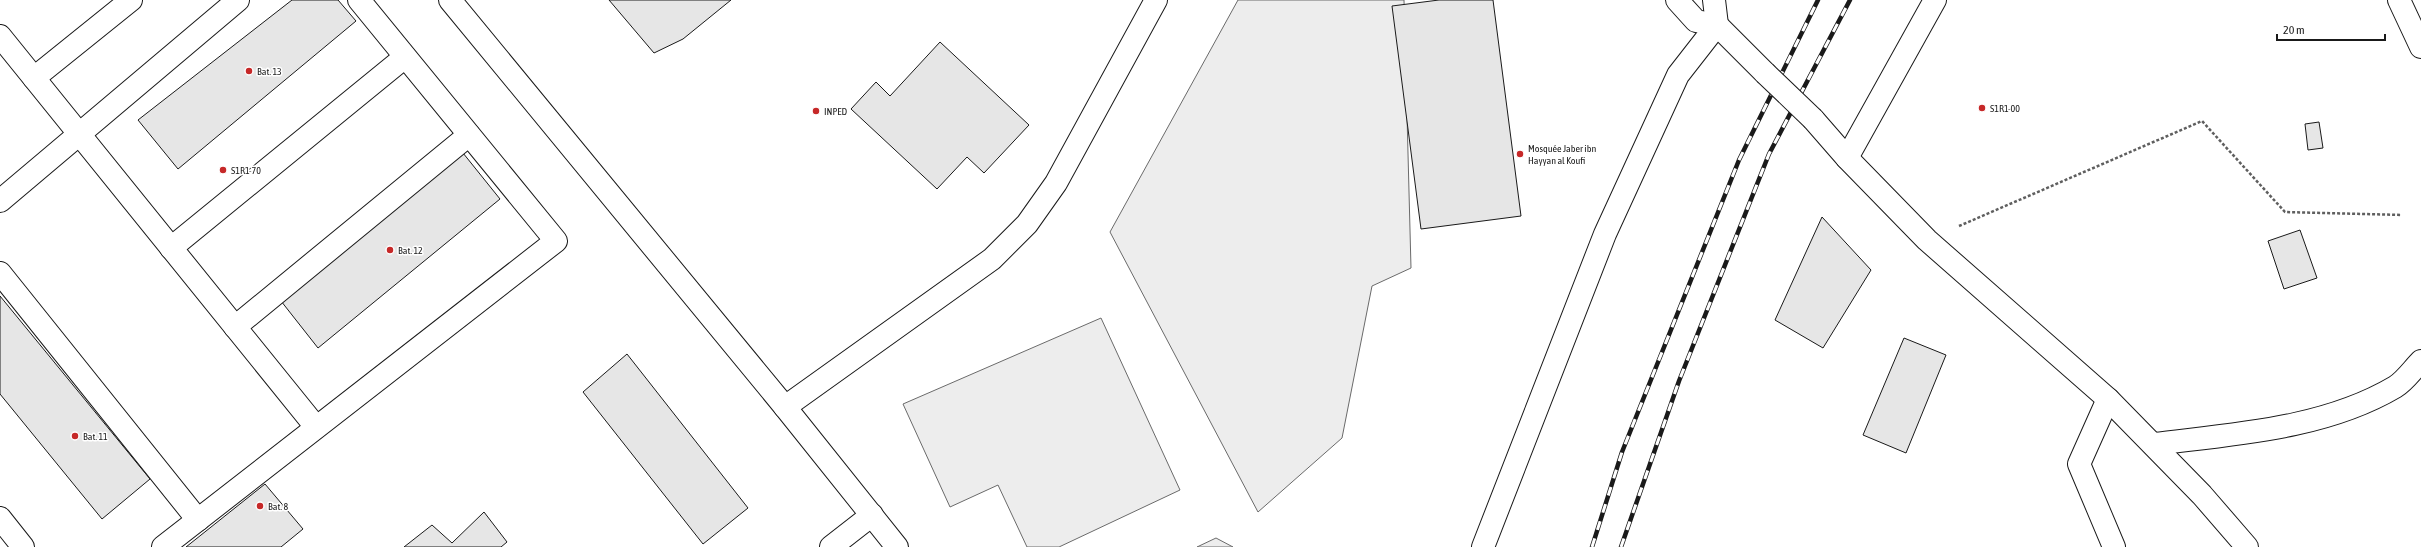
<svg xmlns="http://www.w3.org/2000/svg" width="2421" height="547" font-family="'Asap Condensed',sans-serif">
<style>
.built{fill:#ededed;stroke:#6a6a6a}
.building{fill:#e6e6e6;stroke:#1a1a1a}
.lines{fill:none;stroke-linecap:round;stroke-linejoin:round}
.minor-casing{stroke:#1a1a1a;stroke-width:24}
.major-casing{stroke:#1a1a1a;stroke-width:24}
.path{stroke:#5f5f5f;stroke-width:2.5;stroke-dasharray:3 2;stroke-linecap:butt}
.minor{stroke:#fff;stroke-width:22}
.major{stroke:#fff;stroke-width:22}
.rail-casing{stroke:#1a1a1a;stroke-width:4.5}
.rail{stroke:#fff;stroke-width:3;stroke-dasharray:9;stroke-linecap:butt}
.major-bridge-casing{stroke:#1a1a1a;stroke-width:24;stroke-linecap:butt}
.major-bridge{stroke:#fff;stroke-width:22}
.poi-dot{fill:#c62828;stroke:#fff;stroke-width:1.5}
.labels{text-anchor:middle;stroke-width:3;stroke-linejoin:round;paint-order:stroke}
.poi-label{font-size:10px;fill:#1a1a1a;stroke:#fff;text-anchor:start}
</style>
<rect width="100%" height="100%" fill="#fff"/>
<g class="built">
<polygon points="1238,0 1404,0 1411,268 1372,286 1342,438 1258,512 1110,232"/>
<polygon points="1101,318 1180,490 1059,547 1027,547 998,485 950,507 903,404"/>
<polygon points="1216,538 1233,547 1197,547"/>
</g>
<g class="building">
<polygon points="292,0 338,0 356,21 178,169 138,120"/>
<polygon points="609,0 731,0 683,39 654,53"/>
<polygon points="1439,0 1493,0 1521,216 1421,229 1392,6"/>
<polygon points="940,42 1029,125 984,173 967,157 937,189 851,109 876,82 890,96"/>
<polygon points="2319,122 2323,148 2308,150 2305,124"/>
<polygon points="463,153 500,199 318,348 281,301"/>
<polygon points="1822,217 1871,270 1823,348 1775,320"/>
<polygon points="2300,230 2317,278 2284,289 2268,241"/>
<polygon points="0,296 150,479 102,519 0,394"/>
<polygon points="1904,338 1946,355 1906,453 1863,435"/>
<polygon points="627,354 748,508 703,544 583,392"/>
<polygon points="265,484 303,529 281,547 186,547"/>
<polygon points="484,512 507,542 501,547 404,547 432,525 452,543"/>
</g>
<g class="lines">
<defs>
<g id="minor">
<polyline points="450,0 785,407 897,547"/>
<polyline points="2399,0 2421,47"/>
<polyline points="0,36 316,427"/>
<polyline points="34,78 131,0"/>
<polyline points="1847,158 1935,0"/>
<polyline points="0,201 238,0"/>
<polyline points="171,248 405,57"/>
<polyline points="0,273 198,520"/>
<polyline points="235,327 469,135"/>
<polyline points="2108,399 2079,464 2114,547"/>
<polyline points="785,407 992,259 1027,224 1056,183 1156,0"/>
<path d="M 2154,444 C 2234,434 2324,429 2395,387 C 2405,381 2413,369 2421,361"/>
<polyline points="0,518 23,547"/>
<polyline points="163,547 556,241 359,0"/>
<polyline points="831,547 872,515"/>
<polyline points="1483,547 1605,234 1678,75 1717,25"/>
</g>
<g id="major">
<polyline points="1677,0 1696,21 1717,25 1765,73"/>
<polyline points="1714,0 1717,25"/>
<polyline points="1813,119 1847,158 1927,240 2108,399 2202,495 2247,547"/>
</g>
</defs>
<use href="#minor" class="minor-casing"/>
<use href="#major" class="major-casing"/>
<polyline class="path" points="1959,226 2202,121 2285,212 2402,215"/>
<use href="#minor" class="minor"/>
<use href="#major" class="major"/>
<defs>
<g id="rail">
<polyline points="1592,547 1622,452 1739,160 1818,0"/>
<polyline points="1621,547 1679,381 1769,154 1850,0"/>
</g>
</defs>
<use href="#rail" class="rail-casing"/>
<use href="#rail" class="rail"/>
<defs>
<polyline id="major-bridge" points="1765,73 1813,119"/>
</defs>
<use href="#major-bridge" class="major-bridge-casing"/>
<use href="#major-bridge" class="major-bridge"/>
</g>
<g class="poi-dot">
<circle cx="249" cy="71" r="4"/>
<circle cx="1982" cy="108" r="4"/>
<circle cx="816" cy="111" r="4"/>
<circle cx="1520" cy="154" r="4"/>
<circle cx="223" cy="170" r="4"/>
<circle cx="390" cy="250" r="4"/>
<circle cx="75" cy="436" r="4"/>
<circle cx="260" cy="506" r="4"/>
</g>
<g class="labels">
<g class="poi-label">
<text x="257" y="75">Bat. 13</text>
<text x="1990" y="112">S1R1-00</text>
<text x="824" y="115">INPED</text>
<text x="1528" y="152">Mosquée Jaber ibn<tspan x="1528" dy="12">Hayyan al Koufi</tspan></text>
<text x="231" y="174">S1R1-70</text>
<text x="398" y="254">Bat. 12</text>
<text x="83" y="440">Bat. 11</text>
<text x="268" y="510">Bat. 8</text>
</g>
</g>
<path d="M2277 34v6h108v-6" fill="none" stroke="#1a1a1a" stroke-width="2"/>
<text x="2283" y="34" font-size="12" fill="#1a1a1a" stroke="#ffffff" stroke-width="3" paint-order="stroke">20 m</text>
</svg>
